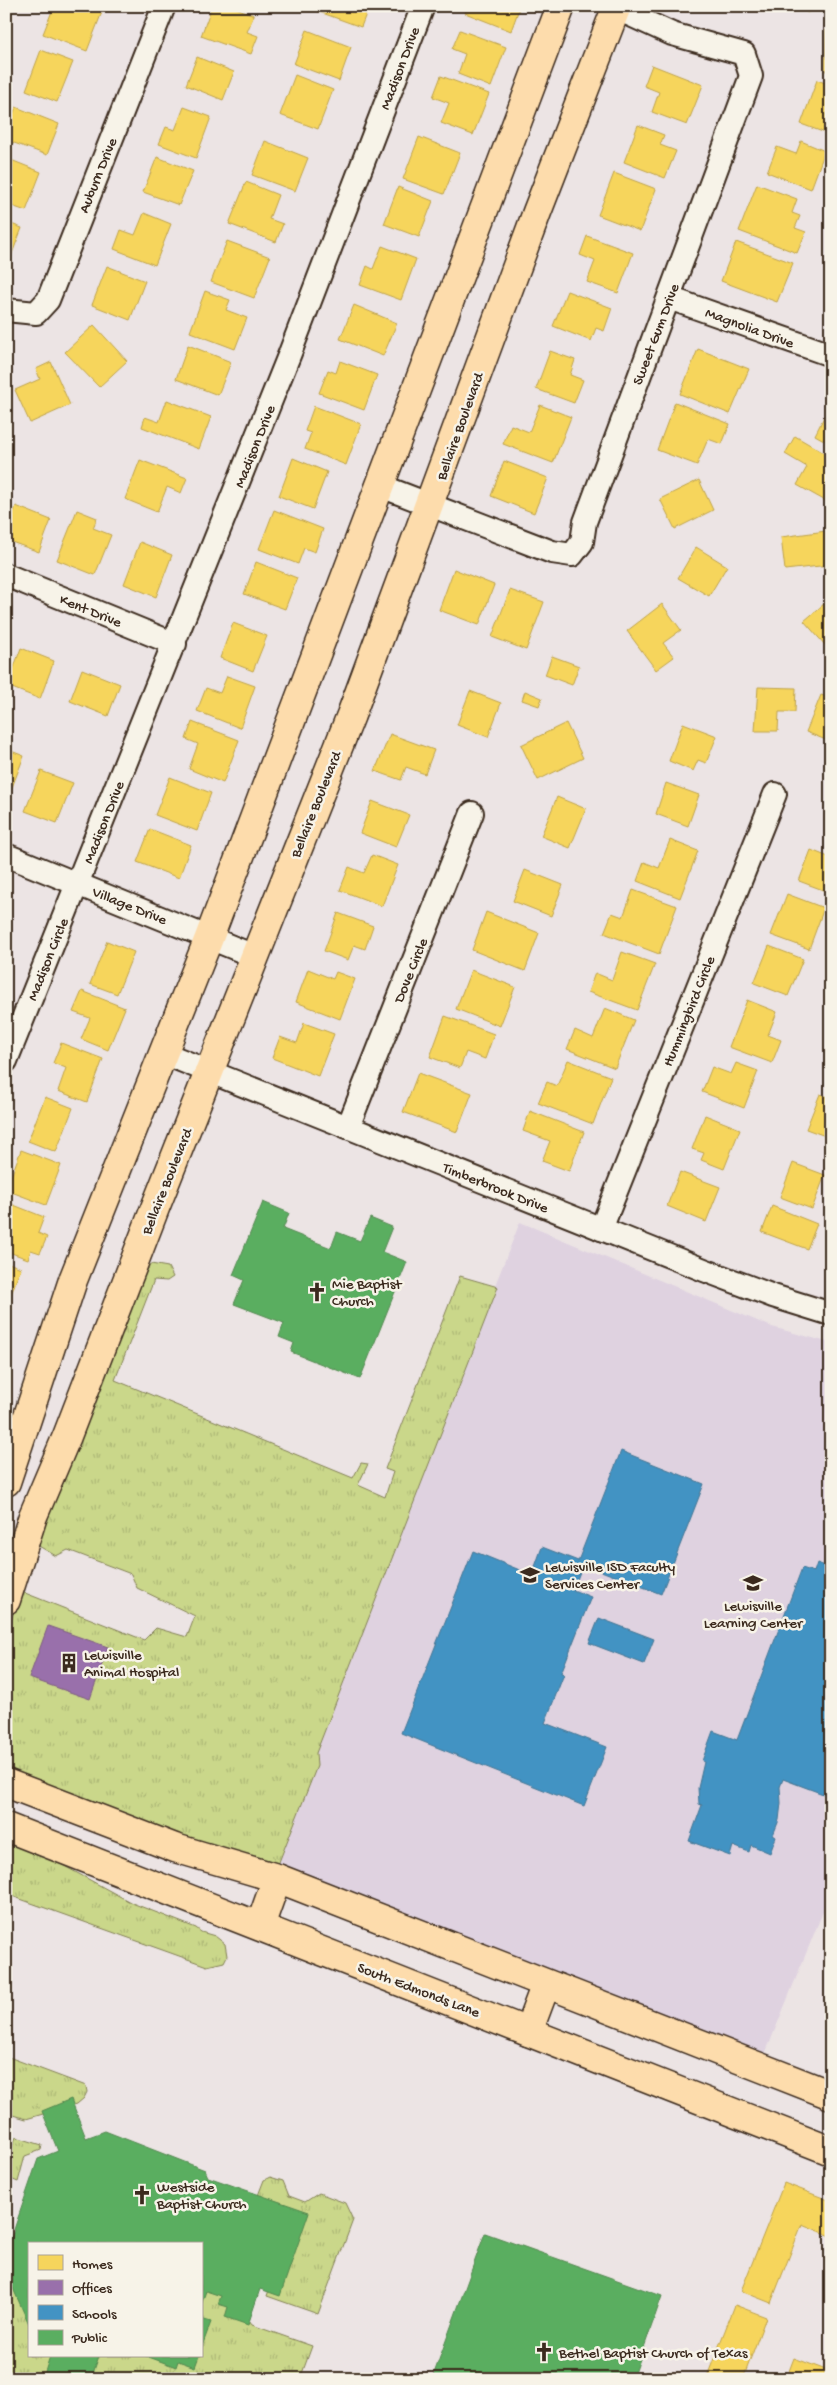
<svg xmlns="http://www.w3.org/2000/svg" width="837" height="2385" font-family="'Gochi Hand',sans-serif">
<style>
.built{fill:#dfd2e0}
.grass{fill:url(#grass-tufts);stroke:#828054}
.homes{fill:#f6d55c;stroke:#bea249}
.offices{fill:#9970ab;stroke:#7d5b81}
.schools{fill:#4393c3;stroke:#417492}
.public{fill:#5aae61;stroke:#51864d}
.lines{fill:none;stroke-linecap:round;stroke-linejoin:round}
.minor-casing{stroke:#3b2a1e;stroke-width:26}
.major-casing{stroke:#3b2a1e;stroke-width:31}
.minor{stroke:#f7f3e8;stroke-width:22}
.major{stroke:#fddcac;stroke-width:28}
.labels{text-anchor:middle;stroke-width:5;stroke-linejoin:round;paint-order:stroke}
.street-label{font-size:15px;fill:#3b2a1e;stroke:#f7f3e8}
.poi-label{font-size:15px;fill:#3b2a1e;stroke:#f7f3e8;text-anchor:start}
</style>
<defs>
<pattern id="grass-tufts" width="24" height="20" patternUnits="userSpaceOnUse" patternTransform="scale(1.25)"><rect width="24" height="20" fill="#cad78a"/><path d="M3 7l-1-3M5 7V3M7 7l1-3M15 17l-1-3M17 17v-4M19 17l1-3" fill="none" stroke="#aeb977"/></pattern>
</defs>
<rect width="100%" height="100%" fill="#ece4e4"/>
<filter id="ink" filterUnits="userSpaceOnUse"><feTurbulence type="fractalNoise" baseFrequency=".02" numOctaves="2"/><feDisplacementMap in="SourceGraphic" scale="10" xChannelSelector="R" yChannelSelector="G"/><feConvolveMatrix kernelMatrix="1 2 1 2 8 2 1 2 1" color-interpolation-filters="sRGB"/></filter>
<g filter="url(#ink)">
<polygon class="built" points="520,1222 772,1327 831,1343 831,1892 763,2059 268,1861"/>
<g class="grass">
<polygon points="151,1264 168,1267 173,1277 167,1281 154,1280 115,1380 353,1478 361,1463 368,1464 358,1485 385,1497 393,1472 385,1469 460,1276 498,1287 316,1753 317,1766 275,1872 55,1788 6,1767 6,1638 20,1591 144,1640 156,1628 187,1637 195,1616 137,1588 131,1574 68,1550 56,1556 37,1545 46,1516 141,1280"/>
<polygon points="6,1842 57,1862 132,1903 196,1928 201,1932 215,1936 225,1944 227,1956 224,1962 207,1966 9,1895 6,1896"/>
<polygon points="6,2056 86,2086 87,2092 84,2098 77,2104 26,2119 6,2113"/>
<polygon points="16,2137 42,2145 41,2150 25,2156 18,2182 6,2177 6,2163"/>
<polygon points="270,2177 283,2181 289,2196 305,2202 319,2193 345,2203 353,2220 318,2314 267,2296 295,2214 257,2198 264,2180"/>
<polygon points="19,2270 29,2302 29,2356 201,2356 201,2284 228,2291 252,2325 312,2346 300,2379 6,2379 6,2271"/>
</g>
<g class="homes">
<polygon points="54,6 87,6 102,12 87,51 43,34"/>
<polygon points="212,6 231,6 254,15 247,32 258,36 251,54 201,36"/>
<polygon points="315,6 369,6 361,27 314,10"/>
<polygon points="468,6 520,6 511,31 465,13"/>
<polygon points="804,6 818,6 807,13"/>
<polygon points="307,30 351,47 339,81 294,64"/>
<polygon points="460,30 506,47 491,87 458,74 465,54 452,49"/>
<polygon points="826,30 831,31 831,71 825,71"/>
<polygon points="41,50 73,62 57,102 26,90"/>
<polygon points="197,57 234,72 223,100 186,85"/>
<polygon points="652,65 703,85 687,125 652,112 659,92 644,86"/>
<polygon points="295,75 333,90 318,129 280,115"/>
<polygon points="441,76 489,94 473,135 441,123 449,103 433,97"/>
<polygon points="817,80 831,85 831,135 801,124"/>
<polygon points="16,107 59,124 47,155 6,140 6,132"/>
<polygon points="184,107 211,117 196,158 159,144 166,127 175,130"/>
<polygon points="638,125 664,135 660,145 676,151 665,178 624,162"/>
<polygon points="419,137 460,153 444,194 403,179"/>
<polygon points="265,141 308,158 295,191 252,175"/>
<polygon points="801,141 825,151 811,189 767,172 777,147 796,154"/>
<polygon points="157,157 193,171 179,205 143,192"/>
<polygon points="6,158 41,172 26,211 6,204"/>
<polygon points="614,173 656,189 640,231 598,215"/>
<polygon points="246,182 278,195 269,219 283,224 276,242 229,224"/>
<polygon points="757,184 797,199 792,213 800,216 795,228 806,232 797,253 739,231"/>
<polygon points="398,187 433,201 419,237 384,224"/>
<polygon points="144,213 171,224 155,265 114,249 121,230 135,235"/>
<polygon points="6,222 22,228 6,269"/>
<polygon points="587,236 633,253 618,293 587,282 595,261 580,255"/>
<polygon points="227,241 270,257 254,298 211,282"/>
<polygon points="736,242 793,263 777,302 721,281"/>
<polygon points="382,246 416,259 401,300 360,285 367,266 373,269"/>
<polygon points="107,266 145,281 130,320 92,305"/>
<polygon points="205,291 230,300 226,310 247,318 235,349 190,332"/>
<polygon points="567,291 612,308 604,331 596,328 591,341 553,326"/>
<polygon points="354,305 397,323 383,356 340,339"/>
<polygon points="94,325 127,361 99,387 65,352"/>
<polygon points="188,345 231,362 218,395 176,379"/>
<polygon points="698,349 749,369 730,414 680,394"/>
<polygon points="550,351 575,360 570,375 583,380 574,403 536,389"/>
<polygon points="340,361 377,375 364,410 319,393 328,370 336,373"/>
<polygon points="51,362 70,405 30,423 15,390 40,379 36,369"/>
<polygon points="167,400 211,417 199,449 142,427 145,417 159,422"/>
<polygon points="675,402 730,424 722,444 708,439 697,465 657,450"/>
<polygon points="540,405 571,417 553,463 503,444 511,425 529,432"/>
<polygon points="314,406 361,424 346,465 305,449 311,433 305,431"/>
<polygon points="824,417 831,421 831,444 815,435"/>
<polygon points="795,436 831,457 831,504 797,485 807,467 785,454"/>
<polygon points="293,458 327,472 313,509 279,496"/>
<polygon points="140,460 187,478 181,493 167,487 157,512 125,499"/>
<polygon points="504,461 548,478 534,513 491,496"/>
<polygon points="699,480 713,510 675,529 660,499"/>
<polygon points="16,506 51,520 39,552 6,540 6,531"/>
<polygon points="77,510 97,518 93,528 111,535 95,575 57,560"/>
<polygon points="274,510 323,529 315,552 304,548 298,564 259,549"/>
<polygon points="826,531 829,565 785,570 781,537"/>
<polygon points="140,542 172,555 156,597 124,584"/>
<polygon points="696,547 727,566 709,596 678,578"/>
<polygon points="256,562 297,578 285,609 244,594"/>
<polygon points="454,569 494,585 479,625 439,610"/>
<polygon points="510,590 544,602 526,650 492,637"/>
<polygon points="831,598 831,642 826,646 804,621"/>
<polygon points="662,604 681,630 663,643 674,657 656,670 627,631"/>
<polygon points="233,623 267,636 253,671 220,658"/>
<polygon points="6,639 11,641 6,653"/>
<polygon points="21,648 54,661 40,699 7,686"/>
<polygon points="552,656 579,666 572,685 545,675"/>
<polygon points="82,669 120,684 108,716 70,701"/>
<polygon points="227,676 255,686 240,728 197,711 206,688 220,693"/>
<polygon points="758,687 796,688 795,712 779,712 778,731 755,731"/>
<polygon points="470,691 501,703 488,737 457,725"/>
<polygon points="525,691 542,698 539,706 522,700"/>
<polygon points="821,695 831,698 831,742 806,732"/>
<polygon points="192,722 239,740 223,783 189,769 198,744 186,739"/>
<polygon points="566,723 583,758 538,780 521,745"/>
<polygon points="683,723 717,736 706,763 698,760 693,771 669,761"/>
<polygon points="390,734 434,750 425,774 406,767 401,780 375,771"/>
<polygon points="6,749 24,756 6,803"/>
<polygon points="41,771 73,783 57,823 25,811"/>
<polygon points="170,777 211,793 197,831 155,815"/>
<polygon points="666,783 699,795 688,826 656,814"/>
<polygon points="557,797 586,809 570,848 541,836"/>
<polygon points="372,801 409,815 396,847 360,833"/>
<polygon points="150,829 191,845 179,878 137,862"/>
<polygon points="670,840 698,851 680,898 637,881 644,862 659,868"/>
<polygon points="811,850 831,858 831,893 799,881"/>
<polygon points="372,855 398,865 382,906 340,890 349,867 364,873"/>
<polygon points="525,870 563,885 551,916 513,901"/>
<polygon points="633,890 677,906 659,954 604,933 612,913 623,917"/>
<polygon points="787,894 824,908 809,949 771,935"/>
<polygon points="486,912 539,933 525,971 472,950"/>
<polygon points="338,913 373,926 365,949 354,945 348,960 324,951"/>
<polygon points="107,941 134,952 117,994 90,984"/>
<polygon points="769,946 803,959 788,996 754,983"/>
<polygon points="622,952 655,964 637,1010 588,992 595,973 612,980"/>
<polygon points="308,969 333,979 336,972 355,979 340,1019 296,1002"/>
<polygon points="471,970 515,987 500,1026 456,1009"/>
<polygon points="82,991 125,1008 108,1050 81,1039 90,1018 73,1012"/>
<polygon points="747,1000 777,1012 768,1035 781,1040 772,1063 729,1047"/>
<polygon points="605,1008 634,1020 615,1068 567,1049 575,1030 593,1038"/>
<polygon points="445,1016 494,1034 485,1059 466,1052 460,1068 430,1057"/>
<polygon points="304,1023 334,1034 318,1076 272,1058 280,1037 297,1043"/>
<polygon points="61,1043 103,1059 87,1102 58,1091 66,1068 53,1063"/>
<polygon points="568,1060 611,1077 593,1124 538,1103 547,1082 557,1086"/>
<polygon points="736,1063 758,1071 744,1108 702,1092 712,1067 731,1074"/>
<polygon points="418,1073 472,1093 457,1132 403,1112"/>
<polygon points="820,1094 831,1098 831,1138 806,1129"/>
<polygon points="45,1097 73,1108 56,1152 28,1141"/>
<polygon points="530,1111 584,1132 569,1171 542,1161 550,1141 523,1131"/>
<polygon points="705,1115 740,1129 724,1169 701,1160 704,1153 692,1149"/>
<polygon points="21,1150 61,1165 46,1205 6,1190"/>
<polygon points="793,1163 825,1175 812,1209 780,1197"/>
<polygon points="680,1172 720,1187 706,1222 667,1206"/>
<polygon points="6,1202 44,1217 38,1233 47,1237 40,1253 31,1250 28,1259 6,1251"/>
<polygon points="772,1206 817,1224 807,1249 762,1232"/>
<polygon points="6,1262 21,1268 8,1302 6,1301"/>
<polygon points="784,2183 831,2201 831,2236 802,2224 771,2303 741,2291"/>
<polygon points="735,2305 766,2317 743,2379 706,2379"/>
<polygon points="794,2358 826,2370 823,2379 786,2379"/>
</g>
<polygon class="offices" points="48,1626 108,1647 90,1699 29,1678"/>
<g class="schools">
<polygon points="621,1451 704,1484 661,1594 583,1564 573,1590 591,1597 561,1673 564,1674 545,1723 607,1747 584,1806 401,1733 473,1551 532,1575 542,1547 578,1561"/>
<polygon points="817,1563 831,1568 831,1797 783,1779 780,1787 781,1803 779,1820 773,1835 776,1837 770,1853 751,1845 749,1852 733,1846 730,1856 689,1841 702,1805 699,1804 698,1788 704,1762 702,1761 713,1731 737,1740 802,1568 814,1572"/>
<polygon points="599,1618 654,1639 644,1664 589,1643"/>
</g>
<g class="public">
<polygon points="263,1202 289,1213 283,1229 331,1248 337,1232 360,1241 370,1218 392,1227 382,1252 407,1262 360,1379 291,1352 294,1343 279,1337 284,1323 234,1304 244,1280 233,1275"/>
<polygon points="71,2099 86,2138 105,2131 205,2170 208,2177 309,2212 280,2296 260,2289 248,2325 225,2317 228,2307 218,2304 221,2296 206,2291 201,2305 201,2244 29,2244 29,2324 7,2275 11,2267 6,2253 38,2159 58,2151 42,2111"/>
<polygon points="485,2233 662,2296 633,2379 432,2379"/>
<polygon points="201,2319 211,2322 201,2349"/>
<polygon points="50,2356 99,2356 91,2379 56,2379 44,2375"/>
<polygon points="146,2356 199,2356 195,2367 178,2361 176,2367"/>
</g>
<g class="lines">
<defs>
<g id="minor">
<polyline points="669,298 831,355"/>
<polyline points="6,310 36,313 48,300 164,6"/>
<polyline points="381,486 552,552 572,555 582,542 585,522 751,76 744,54 672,34 611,6"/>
<polyline points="6,575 175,644"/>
<polyline points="6,855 254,956"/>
<polyline points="163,1053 704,1270 773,1296 831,1314"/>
<polyline points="6,1061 290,353 423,6"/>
<polyline points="348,1127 472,813"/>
<polyline points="601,1229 775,794"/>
</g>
<g id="major">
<polyline points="6,1482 73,1280 209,938 561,6"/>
<polyline points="6,1600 33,1516 67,1436 155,1208 351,715 537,212 617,6"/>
<polyline points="6,1783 175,1848 277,1878 831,2095"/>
<polyline points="6,1827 831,2151"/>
<polyline points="260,1926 277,1878"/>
<polyline points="528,2032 546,1984"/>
</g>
</defs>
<use href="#minor" class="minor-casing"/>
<use href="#major" class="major-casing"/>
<use href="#minor" class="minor"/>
<use href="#major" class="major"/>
</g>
</g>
<defs>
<symbol id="church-bare" viewBox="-9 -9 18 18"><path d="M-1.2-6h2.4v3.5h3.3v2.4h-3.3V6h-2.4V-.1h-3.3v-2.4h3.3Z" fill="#3b2a1e" stroke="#f7f3e8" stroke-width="2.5" paint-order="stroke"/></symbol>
<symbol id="school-bare" viewBox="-9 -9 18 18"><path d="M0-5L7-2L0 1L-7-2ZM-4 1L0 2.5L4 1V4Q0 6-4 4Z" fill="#3b2a1e" stroke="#f7f3e8" stroke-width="2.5" paint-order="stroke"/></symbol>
<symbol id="building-bare" viewBox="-9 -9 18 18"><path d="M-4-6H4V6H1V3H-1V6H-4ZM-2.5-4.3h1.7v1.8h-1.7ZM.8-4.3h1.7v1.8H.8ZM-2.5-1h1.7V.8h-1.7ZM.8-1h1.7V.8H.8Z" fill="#3b2a1e" stroke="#f7f3e8" stroke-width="2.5" paint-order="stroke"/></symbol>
</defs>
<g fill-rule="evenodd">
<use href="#church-bare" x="303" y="1278" width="28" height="28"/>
<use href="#school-bare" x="516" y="1561" width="28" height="28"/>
<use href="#school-bare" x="739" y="1569" width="28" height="28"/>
<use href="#building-bare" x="55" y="1649" width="28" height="28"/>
<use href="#church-bare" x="128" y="2181" width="28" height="28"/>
<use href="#church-bare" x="530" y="2338" width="28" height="28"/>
</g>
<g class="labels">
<g class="street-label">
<text transform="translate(399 68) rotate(-69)" y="5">Madison Drive</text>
<text transform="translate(97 175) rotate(-68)" y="5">Auburn Drive</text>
<text transform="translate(750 327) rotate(20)" y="5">Magnolia Drive</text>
<text transform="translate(655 334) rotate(-69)" y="5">Sweet Gum Drive</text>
<text transform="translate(459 426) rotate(-70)" y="5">Bellaire Boulevard</text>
<text transform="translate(254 446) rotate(-68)" y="5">Madison Drive</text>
<text transform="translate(91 610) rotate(22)" y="5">Kent Drive</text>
<text transform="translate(315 804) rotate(-68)" y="5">Bellaire Boulevard</text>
<text transform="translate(103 822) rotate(-68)" y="5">Madison Drive</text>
<text transform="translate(130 905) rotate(22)" y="5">Village Drive</text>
<text transform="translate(47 959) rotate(-68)" y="5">Madison Circle</text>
<text transform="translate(410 970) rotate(-68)" y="5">Dove Circle</text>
<text transform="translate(688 1011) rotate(-68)" y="5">Hummingbird Circle</text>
<text transform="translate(166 1181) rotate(-68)" y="5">Bellaire Boulevard</text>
<text transform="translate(496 1187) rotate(22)" y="5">Timberbrook Drive</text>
<text transform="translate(419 1989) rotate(21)" y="5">South Edmonds Lane</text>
</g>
<g class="poi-label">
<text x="332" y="1288">Mie Baptist<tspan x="332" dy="17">Church</tspan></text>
<text x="545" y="1571">Lewisville ISD Faculty<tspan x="545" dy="17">Services Center</tspan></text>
<text x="753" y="1610" text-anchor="middle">Lewisville<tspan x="753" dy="17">Learning Center</tspan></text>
<text x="84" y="1659">Lewisville<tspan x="84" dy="17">Animal Hospital</tspan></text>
<text x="157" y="2191">Westside<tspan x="157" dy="17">Baptist Church</tspan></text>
<text x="559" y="2357">Bethel Baptist Church of Texas</text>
</g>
</g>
<rect width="837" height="2385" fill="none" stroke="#f7f3e8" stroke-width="25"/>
<rect x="12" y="12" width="812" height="2360" fill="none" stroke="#3b2a1e" stroke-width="2" filter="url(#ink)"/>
<rect x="28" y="2242" width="175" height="115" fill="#f7f3e8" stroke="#aca397"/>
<rect x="38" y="2255" width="25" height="15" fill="#f6d55c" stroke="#aca397"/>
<text x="72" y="2268" font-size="15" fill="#3b2a1e">Homes</text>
<rect x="38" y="2280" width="25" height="15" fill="#9970ab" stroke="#aca397"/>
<text x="72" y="2292" font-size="15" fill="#3b2a1e">Offices</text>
<rect x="38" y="2305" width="25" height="15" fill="#4393c3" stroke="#aca397"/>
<text x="72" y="2318" font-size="15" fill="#3b2a1e">Schools</text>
<rect x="38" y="2330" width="25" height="15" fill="#5aae61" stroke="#aca397"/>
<text x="72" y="2342" font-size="15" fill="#3b2a1e">Public</text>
</svg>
